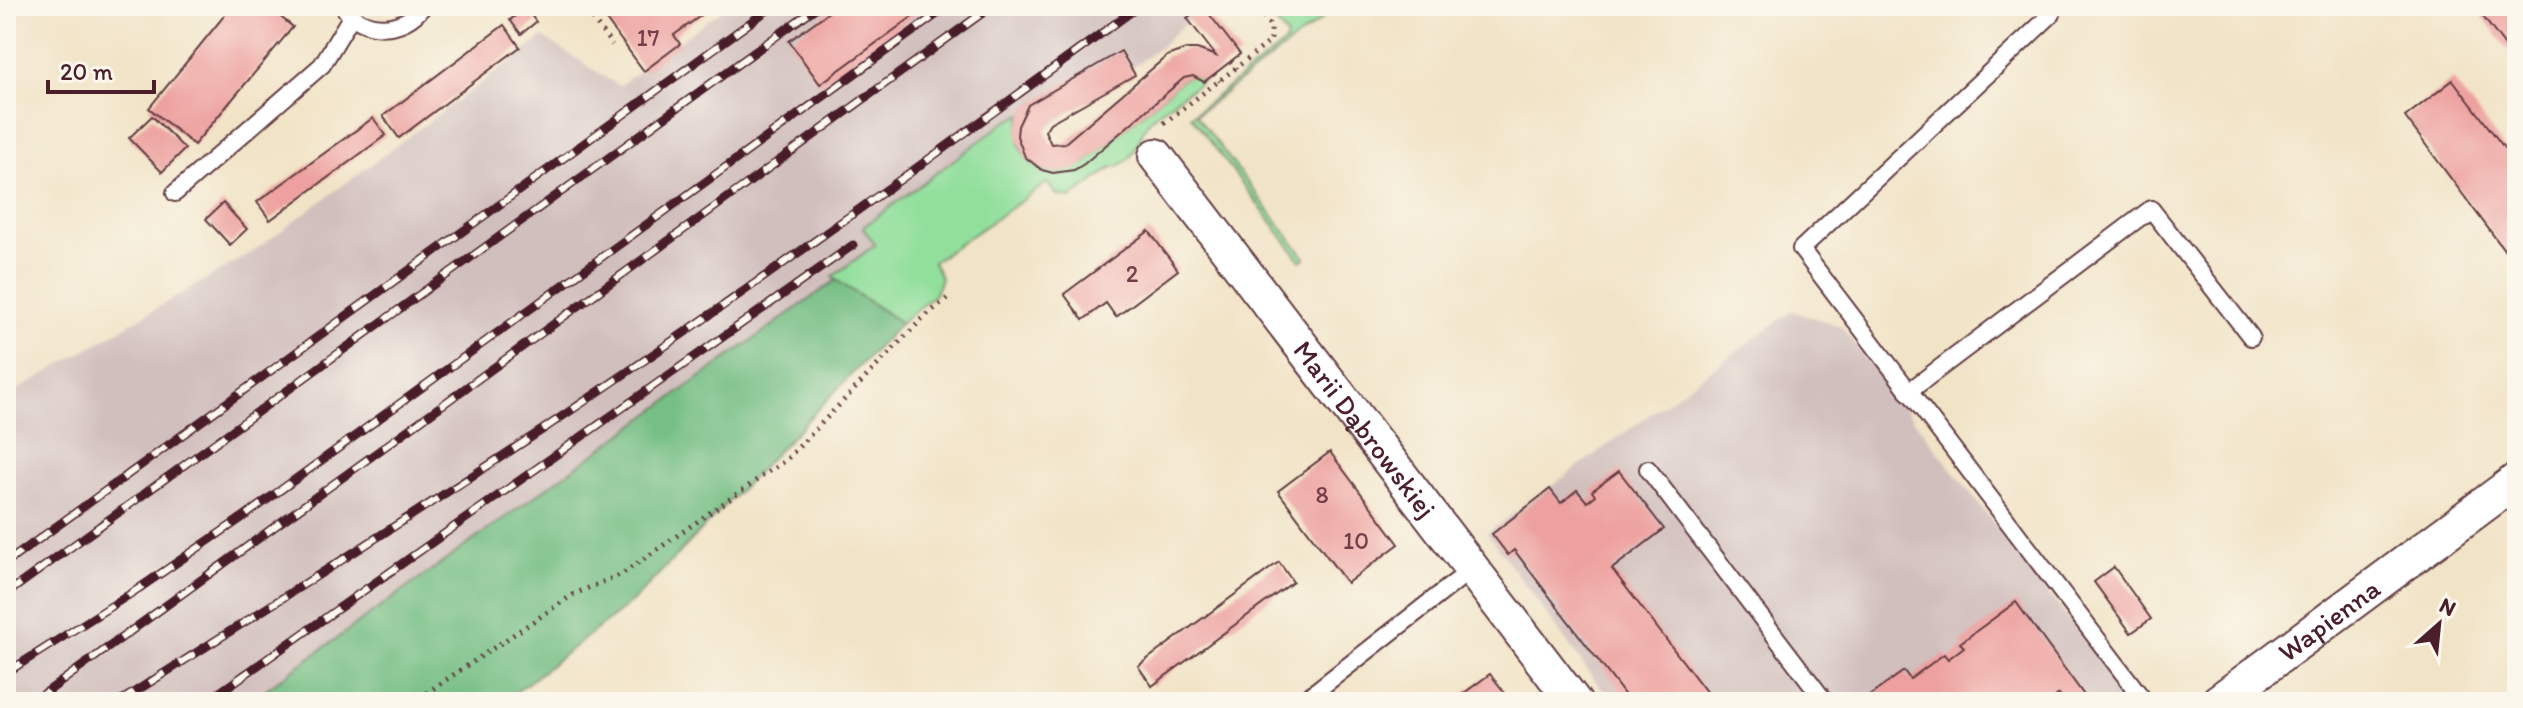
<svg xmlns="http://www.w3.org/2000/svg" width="2523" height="708" font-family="Itim,sans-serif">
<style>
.industrial{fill:#d1bfbd}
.green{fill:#92df9c;stroke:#6e7f64;stroke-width:2}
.forest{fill:#75be84;stroke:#606e58;stroke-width:2}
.building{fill:#eda09f}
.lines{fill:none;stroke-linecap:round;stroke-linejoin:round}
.service-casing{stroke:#633c42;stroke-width:20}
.minor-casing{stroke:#633c42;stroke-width:38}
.path{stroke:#633c42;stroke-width:5;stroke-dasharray:2 6;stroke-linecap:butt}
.service{stroke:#fff;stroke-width:16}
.minor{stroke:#fff;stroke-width:34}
.rail-casing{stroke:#4a1f2b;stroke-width:9}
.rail{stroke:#fbf7ec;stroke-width:6;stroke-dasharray:18;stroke-linecap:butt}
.labels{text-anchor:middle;stroke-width:6;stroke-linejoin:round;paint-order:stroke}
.number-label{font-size:24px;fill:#733f48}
.street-label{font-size:28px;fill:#4a1f2b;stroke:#fbf7ec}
</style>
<rect width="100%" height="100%" fill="#fbf7ec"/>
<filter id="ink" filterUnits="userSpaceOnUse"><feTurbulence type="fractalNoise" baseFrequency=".0125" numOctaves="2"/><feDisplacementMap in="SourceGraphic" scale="16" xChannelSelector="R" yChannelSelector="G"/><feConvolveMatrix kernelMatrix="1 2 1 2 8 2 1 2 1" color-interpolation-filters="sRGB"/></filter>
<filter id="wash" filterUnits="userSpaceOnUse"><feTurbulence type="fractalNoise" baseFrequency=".006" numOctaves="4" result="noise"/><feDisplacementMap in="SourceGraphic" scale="32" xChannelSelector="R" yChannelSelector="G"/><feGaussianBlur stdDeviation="1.8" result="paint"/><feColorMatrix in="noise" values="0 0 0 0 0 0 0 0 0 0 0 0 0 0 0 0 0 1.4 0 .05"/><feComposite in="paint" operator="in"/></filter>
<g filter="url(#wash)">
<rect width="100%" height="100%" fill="#f1e3c6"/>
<g class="industrial">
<polygon points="727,6 1202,6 1159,48 248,702 6,702 6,397 254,251 543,37 619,86"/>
<polygon points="1792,311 1841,326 2130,699 2126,702 1611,702 1487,533"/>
</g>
<g class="green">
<polygon points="1264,6 1339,6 1196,115 1305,258 1301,261 1191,116 1285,43 1287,37"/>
<path d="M 1193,76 L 1203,81 C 1188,92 1157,110 1147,124 C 1137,140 1135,164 1113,167 L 1071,198 L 1057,195 L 1047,183 L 933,262 L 941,278 L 935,294 L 901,323 L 832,277 L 875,245 L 863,227 L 1004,123 L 1022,114 C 1006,157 1045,187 1084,164 L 1184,78 Z"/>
</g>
<polygon class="forest" points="836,280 901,323 633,601 503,702 248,702"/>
<g id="blocks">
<g class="building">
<polygon points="232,6 267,6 293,27 194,145 149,108"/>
<polygon points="596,6 714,6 674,35 680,44 644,71"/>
<polygon points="837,6 927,6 820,84 789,41"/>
<polygon points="1203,6 1240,54 1204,82 1193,76 1184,78 1084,164 1074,170 1053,173 1042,170 1025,157 1017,136 1018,126 1028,105 1121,51 1135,75 1050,123 1045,131 1051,144 1065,143 1167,56 1186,49 1197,49 1216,56 1187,18"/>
<polygon points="2475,6 2517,6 2517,62"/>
<polygon points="526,8 536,22 521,34 510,20"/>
<polygon points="504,25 520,47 399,138 383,116"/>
<polygon points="2453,80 2517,165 2517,267 2405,117"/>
<polygon points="152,116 185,149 162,172 129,138"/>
<polygon points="373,118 386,135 270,220 257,202"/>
<polygon points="223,203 247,229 230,245 206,219"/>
<polygon points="1149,231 1178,270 1116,317 1106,303 1083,320 1064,294"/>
<polygon points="1330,452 1399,544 1347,583 1278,491"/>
<polygon points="1619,471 1664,529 1612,569 1714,702 1630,702 1514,550 1508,555 1492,534 1550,489 1561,503 1577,490 1587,502 1595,496 1592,491"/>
<polygon points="1279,562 1293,582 1152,686 1138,666"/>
<polygon points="2114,567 2151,619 2131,633 2094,582"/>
<polygon points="2016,602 2086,698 2080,702 2065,702 2059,694 2049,702 1861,702 1904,671 1910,679 1944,654 1948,659 1964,647 1960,643"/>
<polygon points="1490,674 1512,702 1452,702"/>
</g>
</g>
</g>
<g filter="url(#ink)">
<use href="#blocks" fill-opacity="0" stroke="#633c42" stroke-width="2"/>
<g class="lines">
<defs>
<g id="service">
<path d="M 343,6 C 362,34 404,33 423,6"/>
<polyline points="2053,6 2052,14 1801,249 2145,702"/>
<polyline points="175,193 322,65 351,17"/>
<polyline points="1908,392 2151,209 2251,337"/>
<polyline points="1648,469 1823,699 1819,702"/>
<polyline points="1302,702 1472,569"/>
</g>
<g id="minor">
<path id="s1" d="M 1156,156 L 1574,702"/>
<path id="s2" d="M 2218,702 L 2517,480"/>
</g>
</defs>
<use href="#service" class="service-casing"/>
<use href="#minor" class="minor-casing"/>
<g class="path">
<polyline points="583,6 612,45"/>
<polyline points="1231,61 1236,69"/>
<polyline points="1214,74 1220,81"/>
<polyline points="1164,123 1271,41 1271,27 1256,6"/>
<polyline points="413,702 574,594 622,574 787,459 923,318 950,296"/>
</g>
<use href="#service" class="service"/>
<use href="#minor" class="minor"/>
<defs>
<g id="rail">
<polyline points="6,563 773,6"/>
<polyline points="6,594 818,6"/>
<polyline points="6,673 138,589 246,515 948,6"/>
<polyline points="33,702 992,6"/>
<path d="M 119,702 C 260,612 402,523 542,430 C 745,294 942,150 1139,6"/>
<polyline points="206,702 853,245"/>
</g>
</defs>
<use href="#rail" class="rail-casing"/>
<use href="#rail" class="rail"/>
</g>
</g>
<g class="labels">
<g class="number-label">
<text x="648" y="46">17</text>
<text x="1132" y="282">2</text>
<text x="1322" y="503">8</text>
<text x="1356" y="549">10</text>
</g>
<g class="street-label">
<text dy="10" stroke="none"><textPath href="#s1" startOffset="344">Marii Dąbrowskiej</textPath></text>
<text dy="10" stroke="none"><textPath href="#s2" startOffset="138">Wapienna</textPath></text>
</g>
</g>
<rect width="2523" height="708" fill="none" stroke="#fbf7ec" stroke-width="32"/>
<g transform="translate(2439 624) rotate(27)" stroke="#fbf7ec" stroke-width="6" paint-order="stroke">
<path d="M0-6L14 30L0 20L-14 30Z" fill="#4a1f2b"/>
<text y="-12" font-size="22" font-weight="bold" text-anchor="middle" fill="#4a1f2b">N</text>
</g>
<path d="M48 80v12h106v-12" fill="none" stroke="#4a1f2b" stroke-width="4"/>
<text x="60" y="80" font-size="24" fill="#4a1f2b" stroke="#fbf7ec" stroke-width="6" paint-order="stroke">20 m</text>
</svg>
